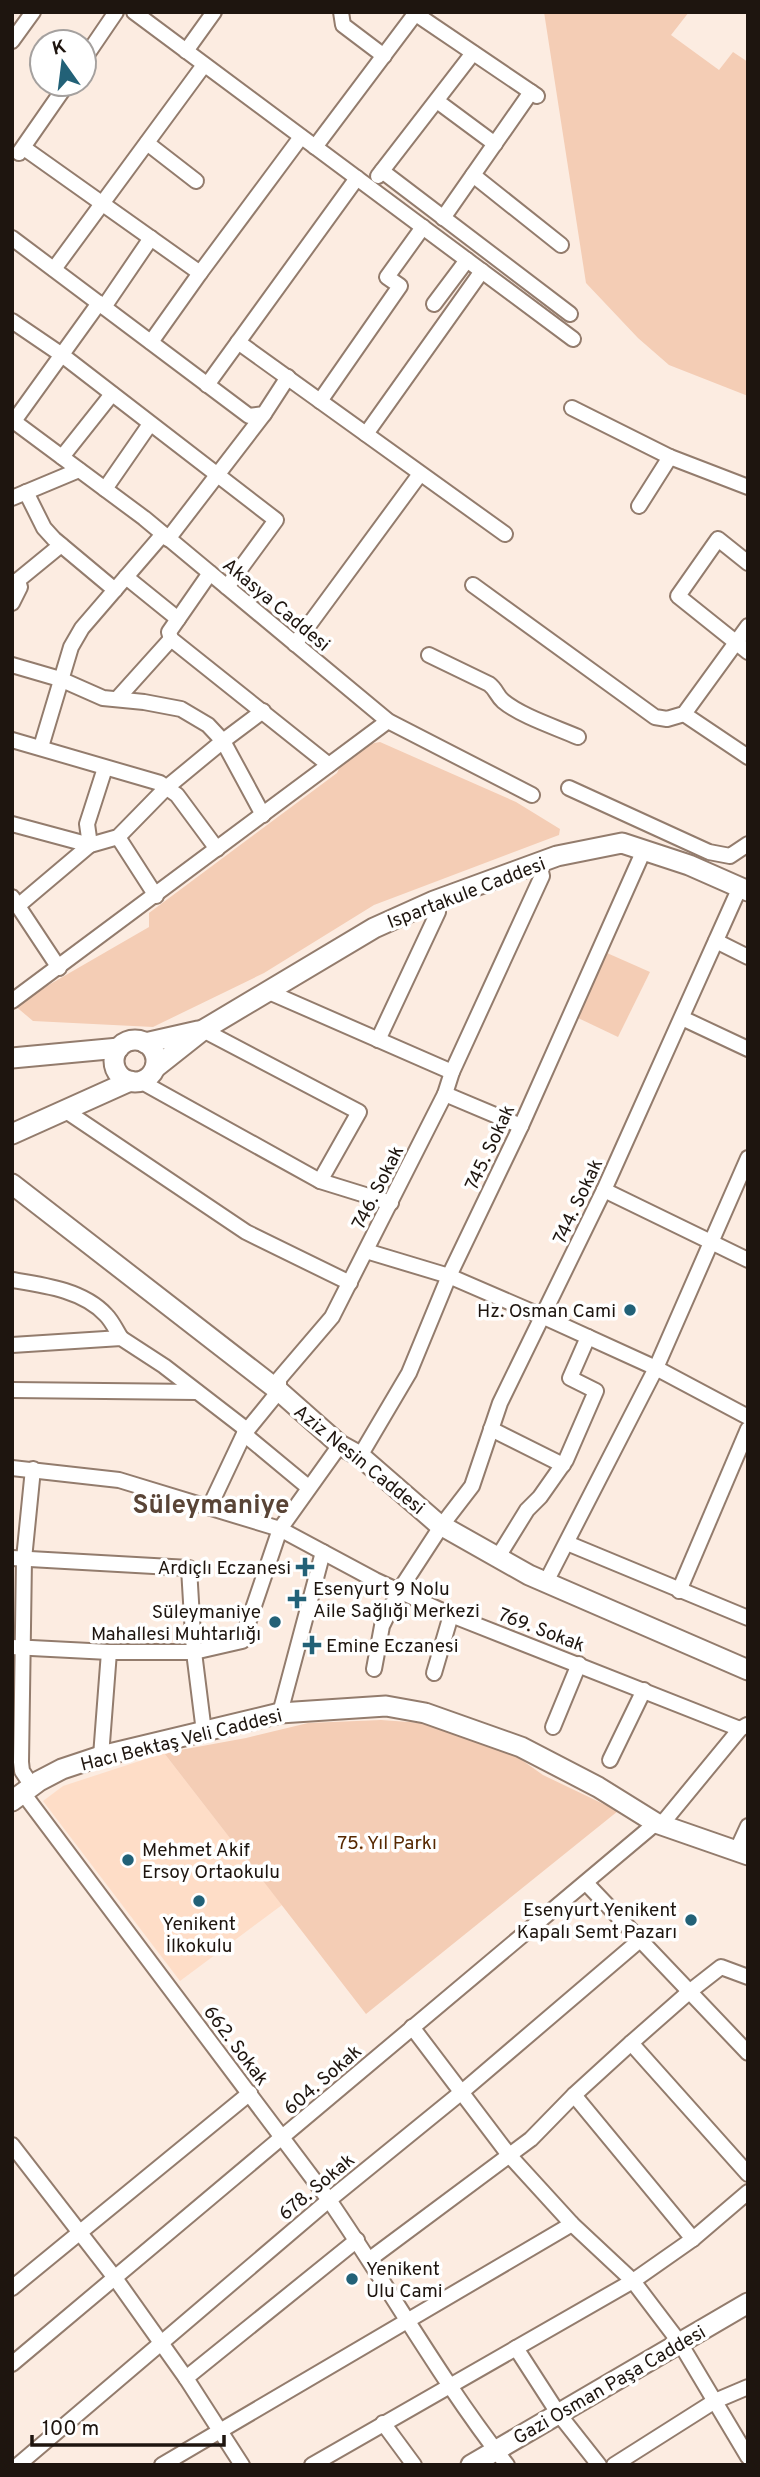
<svg xmlns="http://www.w3.org/2000/svg" width="760" height="2477" font-family="Overpass,sans-serif">
<style>
.built{fill:#feddc7}
.green{fill:#f4cdb5}
.lines{fill:none;stroke-linecap:round;stroke-linejoin:round}
.street-casing{stroke:#937c6d;stroke-width:18}
.secondary-casing{stroke:#937c6d;stroke-width:23}
.street{stroke:#fff;stroke-width:14}
.secondary{stroke:#fff;stroke-width:19}
.poi-dot{fill:#226177;stroke:#fff;stroke-width:2.5}
.labels{text-anchor:middle;stroke-width:7;stroke-linejoin:round;paint-order:stroke}
.street-label{font-size:19px;fill:#1e150f;stroke:#fff}
.poi-label{font-size:19px;fill:#1e150f;stroke:#fff;text-anchor:end}
.park-label{font-size:19px;fill:#572800;stroke:#fff}
.district-label{font-size:26px;font-weight:bold;fill:#594436;stroke:#fff}
</style>
<rect width="100%" height="100%" fill="#fcece1"/>
<polygon class="built" points="164,1753 282,1905 180,1981 43,1801 63,1786"/>
<g class="green">
<polygon points="544,12 689,12 671,35 719,70 733,52 748,62 748,396 669,365 638,338 586,283"/>
<path d="M 380,742 L 516,802 L 560,829 L 559,835 L 374,905 L 264,973 L 153,1027 L 33,1021 L 14,1005 L 149,927 L 149,913 L 337,773 C 344,756 362,744 380,742 Z"/>
<polygon points="607,953 650,972 618,1037 576,1017"/>
<polygon points="381,1720 423,1723 516,1756 543,1775 618,1811 366,2014 164,1753 246,1738 308,1723"/>
</g>
<g class="lines">
<defs>
<g id="street">
<polyline points="134,12 573,339"/>
<polyline points="341,12 343,25 384,56"/>
<polyline points="413,12 537,96"/>
<polyline points="12,41 33,12"/>
<polyline points="186,51 214,12"/>
<polyline points="84,59 116,12"/>
<polyline points="437,101 495,144"/>
<polyline points="147,143 196,181"/>
<polyline points="315,147 415,14"/>
<polyline points="24,148 200,273 151,342"/>
<polyline points="19,153 67,84"/>
<polyline points="382,171 570,314"/>
<polyline points="473,175 561,245"/>
<polyline points="378,176 473,53"/>
<polyline points="443,218 531,92"/>
<polyline points="12,238 249,416 264,414 288,377"/>
<polyline points="54,269 204,65"/>
<polyline points="200,273 301,137"/>
<polyline points="434,304 467,260"/>
<polyline points="104,307 151,238"/>
<polyline points="12,321 62,355 276,520 227,587"/>
<polyline points="238,342 505,534"/>
<polyline points="207,385 357,178"/>
<polyline points="320,401 400,286 387,277 423,227"/>
<polyline points="572,408 670,457 639,506"/>
<polyline points="12,420 144,518 388,721 532,795"/>
<polyline points="14,421 99,303"/>
<polyline points="366,434 482,271"/>
<polyline points="62,457 112,394"/>
<polyline points="670,457 748,487"/>
<polyline points="105,489 150,424"/>
<polyline points="26,492 44,528 54,539 115,590"/>
<polyline points="12,498 79,470"/>
<polyline points="168,539 264,414"/>
<polyline points="748,563 718,539 678,596 748,652"/>
<polyline points="210,573 169,632 171,639 329,765"/>
<polyline points="126,577 178,619"/>
<polyline points="12,581 17,581 20,587 12,603"/>
<polyline points="17,581 61,545"/>
<polyline points="473,585 655,717 667,719 684,714 748,626"/>
<polyline points="295,644 420,474"/>
<path d="M 429,655 L 489,684 C 496,689 497,696 503,701 C 521,716 555,727 578,737"/>
<polyline points="12,665 60,679 103,698 144,702 181,709 208,725 223,741 263,815"/>
<polyline points="117,699 171,639"/>
<polyline points="684,714 748,757"/>
<polyline points="12,740 160,783 177,795 217,849"/>
<polyline points="41,747 71,647 82,628 163,534"/>
<polyline points="569,788 709,852 730,856 748,844"/>
<polyline points="12,824 90,845"/>
<polyline points="118,837 156,896"/>
<polyline points="90,845 87,824 105,768"/>
<polyline points="12,897 59,968"/>
<polyline points="19,905 90,845 118,837 166,788 223,741 263,711"/>
<polyline points="716,941 748,957"/>
<polyline points="269,992 452,1072"/>
<polyline points="12,1001 388,721"/>
<polyline points="682,1018 748,1049"/>
<polyline points="203,1030 359,1112 320,1181"/>
<polyline points="378,1040 438,912 434,901"/>
<polyline points="140,1081 320,1181 391,1203"/>
<polyline points="445,1094 521,1126"/>
<polyline points="66,1111 246,1232 350,1283"/>
<polyline points="604,1190 748,1260"/>
<polyline points="366,1251 449,1276 544,1317 656,1368 748,1417"/>
<path d="M 12,1280 C 43,1285 83,1290 106,1315 C 112,1321 116,1330 121,1338"/>
<polyline points="12,1345 121,1338 164,1366 247,1430"/>
<polyline points="12,1390 197,1392"/>
<polyline points="491,1429 563,1465"/>
<polyline points="244,1434 308,1487"/>
<polyline points="360,1456 409,1373 449,1276 521,1126 644,850"/>
<polyline points="12,1468 119,1480 280,1529 375,1580 451,1615 740,1729"/>
<polyline points="210,1506 244,1434 279,1391 279,1379 332,1317 445,1094 452,1072 542,876 539,863"/>
<polyline points="567,1543 748,1618"/>
<polyline points="498,1557 527,1510 540,1497 566,1460 596,1391 570,1378 588,1337"/>
<polyline points="12,1558 189,1568 194,1652 204,1732"/>
<polyline points="546,1582 656,1368 748,1158"/>
<polyline points="679,1591 748,1429"/>
<polyline points="12,1647 109,1652 194,1652 242,1641 280,1529 340,1445"/>
<polyline points="374,1669 382,1626 399,1591 442,1525 472,1486 500,1403 604,1190 740,887"/>
<polyline points="434,1673 451,1615"/>
<polyline points="280,1713 323,1552"/>
<polyline points="553,1727 579,1664"/>
<polyline points="101,1756 109,1652"/>
<polyline points="610,1760 644,1690"/>
<polyline points="32,1786 22,1771 21,1762 24,1559 33,1469"/>
<path d="M 23,1793 L 329,2200 C 389,2287 441,2381 507,2465"/>
<polyline points="661,1825 740,1729 747,1725"/>
<polyline points="736,1852 748,1826"/>
<polyline points="587,1884 748,2053"/>
<polyline points="412,2027 509,2155 572,2224 633,2281 680,2343 748,2457"/>
<polyline points="631,2043 748,2174"/>
<polyline points="574,2095 693,2239"/>
<polyline points="12,2145 115,2278 186,2378 242,2465"/>
<polyline points="370,2259 531,2139 574,2095 631,2043 689,1992 721,1967 748,1977"/>
<polyline points="12,2288 250,2093"/>
<polyline points="516,2348 558,2413 599,2465"/>
<polyline points="12,2364 656,1823"/>
<polyline points="186,2378 357,2240"/>
<polyline points="383,2423 414,2465"/>
<polyline points="18,2465 329,2200 463,2091 640,1940"/>
<polyline points="162,2465 572,2224"/>
<polyline points="312,2465 633,2281 693,2239 748,2192"/>
<polyline points="614,2465 715,2401 748,2387"/>
</g>
<g id="secondary">
<circle cx="135" cy="1061" r="21"/>
<polyline points="145,1043 198,1031"/>
<polyline points="12,1058 119,1048"/>
<polyline points="155,1068 203,1030 374,928 434,901 557,856 622,843 689,865 748,891"/>
<polyline points="12,1134 130,1081"/>
<polyline points="12,1184 279,1391 340,1445 360,1456 437,1523 529,1575 748,1670"/>
<polyline points="12,1801 39,1781 62,1769 101,1756 280,1713 386,1706 425,1713 521,1747 598,1787 656,1823 748,1855"/>
<polyline points="471,2465 748,2303"/>
</g>
</defs>
<use href="#street" class="street-casing"/>
<use href="#secondary" class="secondary-casing"/>
<use href="#street" class="street"/>
<use href="#secondary" class="secondary"/>
</g>
<g class="poi-dot">
<circle cx="630" cy="1310" r="7"/>
<path d="M301.5 1556.5h7v7h7v7h-7v7h-7v-7h-7v-7h7z"/>
<path d="M293.5 1588.5h7v7h7v7h-7v7h-7v-7h-7v-7h7z"/>
<circle cx="275" cy="1622" r="7"/>
<path d="M308.5 1634.5h7v7h7v7h-7v7h-7v-7h-7v-7h7z"/>
<circle cx="128" cy="1860" r="7"/>
<circle cx="199" cy="1901" r="7"/>
<circle cx="691" cy="1920" r="7"/>
<circle cx="352" cy="2279" r="7"/>
</g>
<g class="labels">
<g class="street-label">
<text transform="translate(277 604) rotate(40)" y="7">Akasya Caddesi</text>
<text transform="translate(466 892) rotate(-21)" y="7">Ispartakule Caddesi</text>
<text transform="translate(489 1147) rotate(-65)" y="7">745. Sokak</text>
<text transform="translate(377 1187) rotate(-63)" y="7">746. Sokak</text>
<text transform="translate(577 1201) rotate(-65)" y="7">744. Sokak</text>
<text transform="translate(360 1459) rotate(39)" y="7">Aziz Nesin Caddesi</text>
<text transform="translate(542 1629) rotate(21)" y="7">769. Sokak</text>
<text transform="translate(181 1739) rotate(-14)" y="7">Hacı Bektaş Veli Caddesi</text>
<text transform="translate(237 2045) rotate(53)" y="7">662. Sokak</text>
<text transform="translate(322 2079) rotate(-41)" y="7">604. Sokak</text>
<text transform="translate(316 2186) rotate(-40)" y="7">678. Sokak</text>
<text transform="translate(609 2384) rotate(-30)" y="7">Gazi Osman Paşa Caddesi</text>
</g>
<g class="poi-label">
<text x="616" y="1317">Hz. Osman Cami</text>
<text x="291" y="1574">Ardıçlı Eczanesi</text>
<text x="313" y="1595" text-anchor="start">Esenyurt 9 Nolu<tspan x="313" dy="22">Aile Sağlığı Merkezi</tspan></text>
<text x="261" y="1618">Süleymaniye<tspan x="261" dy="22">Mahallesi Muhtarlığı</tspan></text>
<text x="326" y="1652" text-anchor="start">Emine Eczanesi</text>
<text x="142" y="1856" text-anchor="start">Mehmet Akif<tspan x="142" dy="22">Ersoy Ortaokulu</tspan></text>
<text x="677" y="1916">Esenyurt Yenikent<tspan x="677" dy="22">Kapalı Semt Pazarı</tspan></text>
<text x="199" y="1930" text-anchor="middle">Yenikent<tspan x="199" dy="22">İlkokulu</tspan></text>
<text x="366" y="2275" text-anchor="start">Yenikent<tspan x="366" dy="22">Ulu Cami</tspan></text>
</g>
<g class="park-label">
<text x="387" y="1849">75. Yıl Parkı</text>
</g>
<g class="district-label">
<text x="211" y="1513">Süleymaniye</text>
</g>
</g>
<rect width="760" height="2477" fill="none" stroke="#1e150f" stroke-width="28"/>
<g transform="translate(63 63) rotate(346)"><circle r="33" fill="#ffffff" stroke="#a5a19f" stroke-width="2"/>
<path d="M0-5L12 26L0 18L-12 26Z" fill="#226177"/>
<text y="-10" font-size="19" font-weight="bold" text-anchor="middle" fill="#1e150f">K</text>
</g>
<path d="M32 2435v10h192v-10" fill="none" stroke="#1e150f" stroke-width="3.5"/>
<text x="42" y="2435" font-size="21" fill="#1e150f" stroke="#ffffff" stroke-width="5" paint-order="stroke">100 m</text>
</svg>
